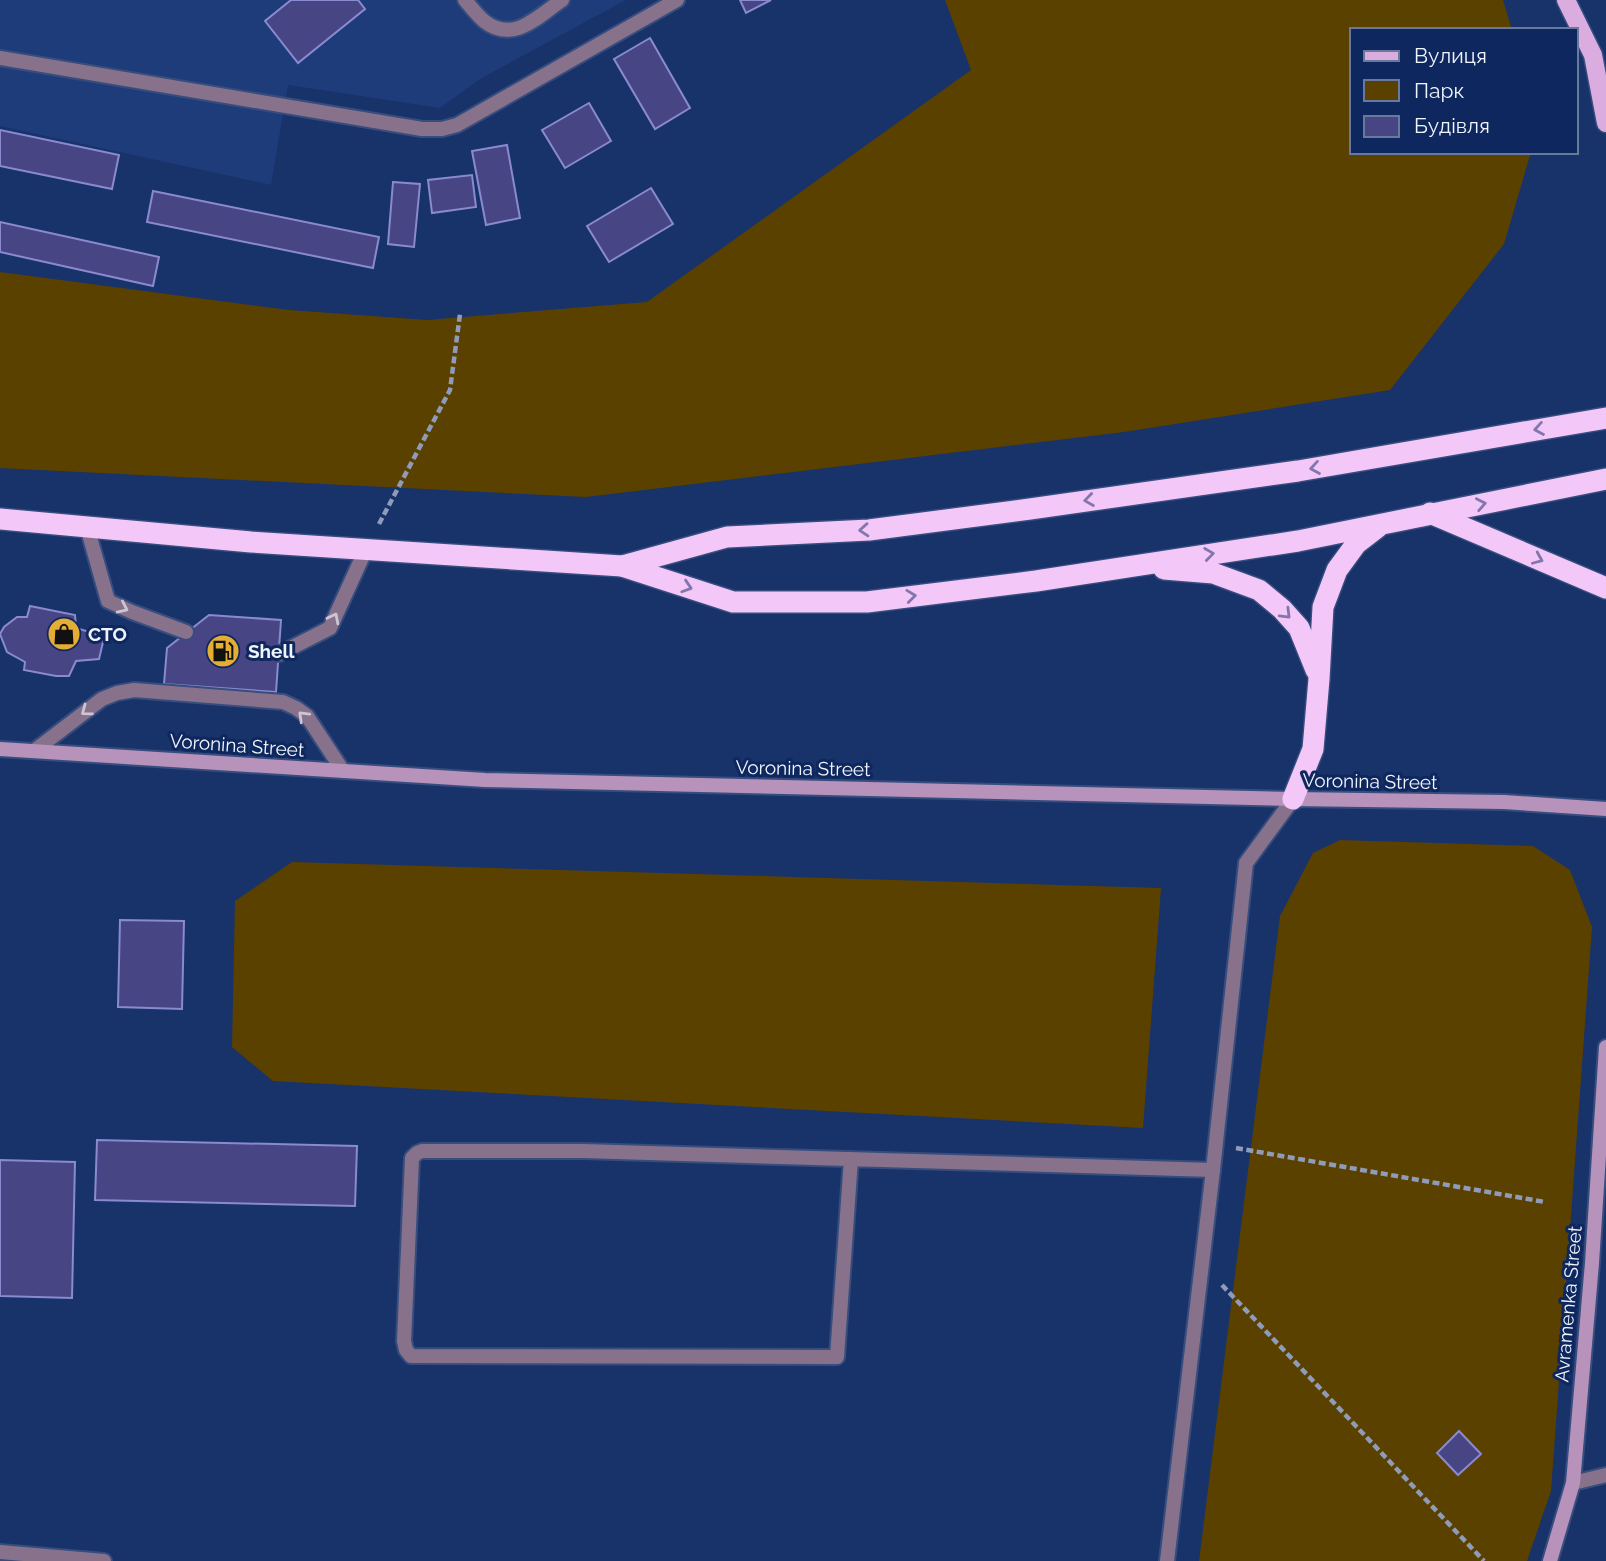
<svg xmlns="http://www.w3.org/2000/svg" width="1606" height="1561" font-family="Raleway,sans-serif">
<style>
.built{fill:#1e3b7a}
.green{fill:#5b4100}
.building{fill:#484585;stroke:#8a8ad0;stroke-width:2}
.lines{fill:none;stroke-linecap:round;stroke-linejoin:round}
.lane-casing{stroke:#364d7e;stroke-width:18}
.secondary-casing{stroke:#364d7e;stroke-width:18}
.primary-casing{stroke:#364d7e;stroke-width:21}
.highway-casing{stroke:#364d7e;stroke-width:24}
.path{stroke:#8e9cb9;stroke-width:4.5;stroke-dasharray:7 3.5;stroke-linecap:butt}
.lane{stroke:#88728b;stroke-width:14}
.secondary{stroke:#b792bb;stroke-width:14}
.primary{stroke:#daacdf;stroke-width:18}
.highway{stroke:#f4c7f9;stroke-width:21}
.oneway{stroke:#8177ac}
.oneway2{stroke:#ccc6d4}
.labels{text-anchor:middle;stroke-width:6;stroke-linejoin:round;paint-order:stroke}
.poi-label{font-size:19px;font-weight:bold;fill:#f0f4fb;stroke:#0e275e;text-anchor:start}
.street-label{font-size:19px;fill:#f0f4fb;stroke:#0e275e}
</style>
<rect width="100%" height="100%" fill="#18326a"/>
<polygon class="built" points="0,0 626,0 480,79 440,108 288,85 271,185 0,126"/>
<g class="green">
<polygon points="945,0 1503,0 1512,30 1352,30 1352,152 1531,152 1504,244 1390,390 1124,432 586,497 0,468 0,272 289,310 427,320 647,302 971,70"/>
<polygon points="1340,840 1533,846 1570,870 1592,927 1551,1491 1527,1561 1199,1561 1280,916 1313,853"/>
<polygon points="292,862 1161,888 1143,1128 273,1081 232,1047 235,901"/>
</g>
<g class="building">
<polygon points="291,0 358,0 365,9 298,63 265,21"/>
<polygon points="740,0 771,0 746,13"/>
<polygon points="650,38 690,108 655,129 614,59"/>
<polygon points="589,103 611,141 565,168 542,130"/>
<polygon points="0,130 119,155 112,189 0,166"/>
<polygon points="507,145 520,218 486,225 472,151"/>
<polygon points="472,175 476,207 432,213 428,180"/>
<polygon points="393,182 420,184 414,247 388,244"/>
<polygon points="651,188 673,224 609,262 587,226"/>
<polygon points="153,191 379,237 373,268 147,222"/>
<polygon points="0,222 159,257 153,286 0,252"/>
<polygon points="30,606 75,615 76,628 96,634 104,638 99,659 76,661 69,676 56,676 24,670 25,662 7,652 0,634 4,627 17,617 27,617"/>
<polygon points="209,615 281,620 276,692 164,684 167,648"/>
<polygon points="120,920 184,921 182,1009 118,1007"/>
<polygon points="97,1140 357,1146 355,1206 95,1200"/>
<polygon points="0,1160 75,1162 72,1298 0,1296"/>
<polygon points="1459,1431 1481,1454 1458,1475 1437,1453"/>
</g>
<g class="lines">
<defs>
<g id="lane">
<path d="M 465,0 C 471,7 477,15 484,21 C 513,44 537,17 562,0"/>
<polyline points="0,58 422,129 442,129 457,125 677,0"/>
<polyline points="87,527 108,601 132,612 186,632"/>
<polyline points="279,654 330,628 366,549"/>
<polyline points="34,751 102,699 117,693 134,690 283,702 296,708 307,716 343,771"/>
<polyline points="851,1159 837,1357 411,1356 406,1350 404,1341 412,1158 417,1153 422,1151 583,1151 1213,1170"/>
<polyline points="1573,1483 1606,1475"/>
<polyline points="0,1552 104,1561"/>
<polyline points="1167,1561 1213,1170 1246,863 1293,799"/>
</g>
<g id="secondary">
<polyline points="0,749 485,780 1293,799 1504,802 1606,809"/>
<polyline points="1550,1561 1573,1483 1592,1263 1606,1047"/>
</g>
<polyline id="primary" points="1566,0 1593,55 1606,123"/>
<g id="highway">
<polyline points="1430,513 1606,588"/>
<polyline points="0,519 251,542 622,566 733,602 867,602 1036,581 1298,541 1606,479"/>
<polyline points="622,566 727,537 869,530 1030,509 1298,471 1606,418"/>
<polyline points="1164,569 1213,573 1259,590 1282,609 1299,628 1316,670"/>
<polyline points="1293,799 1313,749 1319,679 1323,607 1337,570 1356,544 1378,527"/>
</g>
</defs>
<use href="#lane" class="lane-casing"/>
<use href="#secondary" class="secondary-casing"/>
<use href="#primary" class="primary-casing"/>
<use href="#highway" class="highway-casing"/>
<g class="path">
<polyline points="379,524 450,390 460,314"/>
<polyline points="1236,1148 1545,1202"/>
<polyline points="1222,1285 1484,1561"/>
</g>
<use href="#lane" class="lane"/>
<use href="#secondary" class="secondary"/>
<use href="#primary" class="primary"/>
<use href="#highway" class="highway"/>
</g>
<defs><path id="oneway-chevron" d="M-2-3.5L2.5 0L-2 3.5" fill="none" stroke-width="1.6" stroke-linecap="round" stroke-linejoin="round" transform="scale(1.75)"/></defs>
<g class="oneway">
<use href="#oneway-chevron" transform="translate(1539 429) rotate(170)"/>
<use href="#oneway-chevron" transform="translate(1315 468) rotate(170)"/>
<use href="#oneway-chevron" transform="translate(1089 500) rotate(172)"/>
<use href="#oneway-chevron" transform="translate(1481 504) rotate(-11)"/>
<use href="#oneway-chevron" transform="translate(864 530) rotate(176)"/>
<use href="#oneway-chevron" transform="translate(1209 554) rotate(-8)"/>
<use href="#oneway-chevron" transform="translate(1538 559) rotate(23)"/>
<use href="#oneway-chevron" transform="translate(687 587) rotate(18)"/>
<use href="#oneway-chevron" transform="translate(911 596) rotate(-7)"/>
<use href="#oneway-chevron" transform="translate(1286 614) rotate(45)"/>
</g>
<g class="oneway2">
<use href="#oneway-chevron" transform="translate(123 608) rotate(25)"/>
<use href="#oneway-chevron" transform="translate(334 618) rotate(-63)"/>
<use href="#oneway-chevron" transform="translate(86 711) rotate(143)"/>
<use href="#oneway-chevron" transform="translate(303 716) rotate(-136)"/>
</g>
<defs>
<symbol id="shop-disc" viewBox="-11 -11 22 22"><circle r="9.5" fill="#e4ae35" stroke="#0e275e"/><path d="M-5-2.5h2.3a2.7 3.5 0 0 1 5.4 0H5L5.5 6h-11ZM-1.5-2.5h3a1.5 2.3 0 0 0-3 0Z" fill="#111"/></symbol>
<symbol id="fuel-disc" viewBox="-11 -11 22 22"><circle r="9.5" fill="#e4ae35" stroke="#0e275e"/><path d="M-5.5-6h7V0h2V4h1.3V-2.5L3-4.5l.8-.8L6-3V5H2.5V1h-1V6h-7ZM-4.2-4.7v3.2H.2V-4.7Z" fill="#111"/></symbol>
</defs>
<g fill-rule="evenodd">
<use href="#shop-disc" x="45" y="615" width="38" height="38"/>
<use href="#fuel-disc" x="204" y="632" width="38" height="38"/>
</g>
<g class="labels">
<g class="poi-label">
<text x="88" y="641">СТО</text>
<text x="248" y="658">Shell</text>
</g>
<g class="street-label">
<text transform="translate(237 745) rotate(4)" y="7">Voronina Street</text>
<text transform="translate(803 768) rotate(1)" y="7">Voronina Street</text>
<text transform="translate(1370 781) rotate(1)" y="7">Voronina Street</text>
<text transform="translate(1568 1304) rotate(-85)" y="7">Avramenka Street</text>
</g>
</g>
<rect x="1350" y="28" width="228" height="126" fill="#0e275e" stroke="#68799d" stroke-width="2"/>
<rect x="1364" y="51" width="35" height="10" fill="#daacdf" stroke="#68799d" stroke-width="2"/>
<text x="1414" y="63" font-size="21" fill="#f0f4fb">Вулиця</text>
<rect x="1364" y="80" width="35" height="21" fill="#5b4100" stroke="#68799d" stroke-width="2"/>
<text x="1414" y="98" font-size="21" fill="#f0f4fb">Парк</text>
<rect x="1364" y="116" width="35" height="21" fill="#484585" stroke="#68799d" stroke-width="2"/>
<text x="1414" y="133" font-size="21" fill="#f0f4fb">Будівля</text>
</svg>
